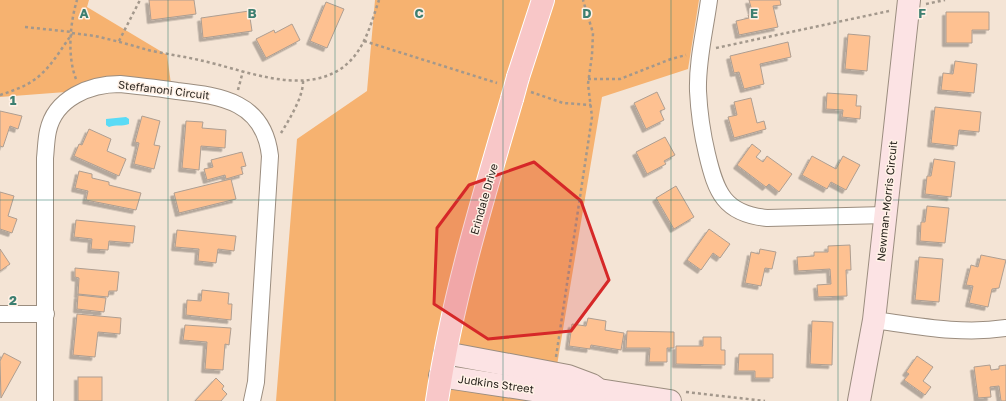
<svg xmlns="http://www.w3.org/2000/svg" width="1006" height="401" font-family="'Golos Text',sans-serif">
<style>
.green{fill:#f6b270}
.water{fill:#5adbf6}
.building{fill:#fec191;stroke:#ae9e91;filter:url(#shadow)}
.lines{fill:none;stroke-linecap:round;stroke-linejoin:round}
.street-casing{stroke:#9b8d7f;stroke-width:18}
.secondary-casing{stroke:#9b8d7f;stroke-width:24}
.primary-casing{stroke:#fff;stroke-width:24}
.path{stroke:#a3988c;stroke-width:2.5;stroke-dasharray:3 3;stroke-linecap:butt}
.street{stroke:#fff;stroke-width:16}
.secondary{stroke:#fce3e4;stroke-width:22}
.primary{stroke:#f8c7c8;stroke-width:22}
.primary-bridge-casing{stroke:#fff;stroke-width:24;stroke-linecap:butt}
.primary-bridge{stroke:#f8c7c8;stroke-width:22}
.marked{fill:#d62828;fill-opacity:0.2;stroke:#d62828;stroke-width:3;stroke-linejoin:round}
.grid{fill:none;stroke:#3d7f71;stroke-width:1;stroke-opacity:0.55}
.labels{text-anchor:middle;stroke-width:3;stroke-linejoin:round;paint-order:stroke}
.street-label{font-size:11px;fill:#241f19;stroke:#fff1e6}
.grid-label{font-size:13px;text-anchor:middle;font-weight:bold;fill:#3d7f71;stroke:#fff1e6;stroke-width:3;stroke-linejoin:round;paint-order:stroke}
</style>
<defs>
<filter id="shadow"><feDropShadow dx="-3.5" dy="3.5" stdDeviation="0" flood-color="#0004"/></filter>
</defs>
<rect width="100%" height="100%" fill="#f4e4d5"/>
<g class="green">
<polygon points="0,0 89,0 87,7 167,55 171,84 0,97"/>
<polygon points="375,0 699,0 688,69 602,97 551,401 276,401 297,139 367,91"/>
</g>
<path class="water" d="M 126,117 L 129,119 L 129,124 C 122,127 116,124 109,127 L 106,125 L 106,119 Z"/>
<g class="building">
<polygon points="149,0 194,0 196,14 151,20"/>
<polygon points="749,0 780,0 781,5 773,6 778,27 739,35 736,21 749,18 748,15 755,14 754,9 752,11"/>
<polygon points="326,2 344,9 327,48 310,41"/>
<polygon points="249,11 252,31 203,38 201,18"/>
<polygon points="946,12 989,12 989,30 972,30 972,43 946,43"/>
<polygon points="292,24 300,40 266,58 256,39 274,30 275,33"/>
<polygon points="848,34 870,36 867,71 845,69"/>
<polygon points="788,42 791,57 760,64 764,84 744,89 739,72 734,73 730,56"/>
<polygon points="955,61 977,64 974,93 941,90 943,73 953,74"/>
<polygon points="657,92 665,109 660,111 664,120 646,129 634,103"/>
<polygon points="827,93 857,95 856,106 861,106 860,119 842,117 843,110 826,109"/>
<polygon points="751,98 757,123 764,121 766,129 734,138 728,117 737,115 734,102"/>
<polygon points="935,107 981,112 979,132 959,130 957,146 931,143"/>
<polygon points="0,111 22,116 18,129 10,126 3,147 0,146"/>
<polygon points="142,116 160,121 154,145 160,146 154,169 134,164 139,143 135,142"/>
<polygon points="186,121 203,122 202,128 226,130 225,148 201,146 199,170 182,168"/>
<polygon points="89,129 111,139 107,151 126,159 119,176 74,156 79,144 82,145"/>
<polygon points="665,137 675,155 664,161 666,164 647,174 636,152"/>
<polygon points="752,144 761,151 756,157 763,162 767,156 792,174 779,192 769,184 766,187 737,165"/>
<polygon points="242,152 246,166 241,167 243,174 226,179 225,175 207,180 204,169 213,167 211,160"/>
<polygon points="812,156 836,169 843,156 860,165 846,190 831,182 827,189 802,175"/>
<polygon points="934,159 955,162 951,197 925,194 927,176 931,176"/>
<polygon points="79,171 92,174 92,178 109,182 109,185 141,193 136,210 86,200 88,191 75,188"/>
<polygon points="231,179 236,199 179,213 174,193"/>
<polygon points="676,186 694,217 674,229 656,198"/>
<polygon points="0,192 14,196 8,216 17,219 12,233 0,229"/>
<polygon points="927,206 949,208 945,243 920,241 921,222 925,222"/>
<polygon points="76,220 135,226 133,243 109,241 108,250 91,249 92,239 74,237"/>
<polygon points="709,229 730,244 720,258 713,253 701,270 687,260"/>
<polygon points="177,230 236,236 234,251 218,249 216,263 198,261 199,249 175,247"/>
<polygon points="850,245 851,270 846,270 847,296 818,297 817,285 831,284 830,269 798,271 797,257 814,256 814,252 828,252 828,246"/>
<polygon points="0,249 10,264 0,271"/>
<polygon points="760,249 776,252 772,269 765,268 761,286 745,283 751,252 759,254"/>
<polygon points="981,255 1006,260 999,288 992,289 988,307 969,303 973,286 966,285 971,265 978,267"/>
<polygon points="919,257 943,259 939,302 915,300"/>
<polygon points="75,268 119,272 117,291 109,291 108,297 78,294 79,278 75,277"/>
<polygon points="202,290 229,293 228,304 232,304 231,320 186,315 187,300 201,301"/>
<polygon points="78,295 106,298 104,312 77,309"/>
<polygon points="77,314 121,318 120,334 98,332 95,357 73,355"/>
<polygon points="588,318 606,321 605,330 624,333 621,350 591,345 590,349 569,346 572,324 586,326"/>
<polygon points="812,321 833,322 832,365 810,364"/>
<polygon points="185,325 231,328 229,345 225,344 223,370 205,369 207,342 183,340"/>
<polygon points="627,331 674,332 674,348 667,348 667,362 649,362 650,348 626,348"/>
<polygon points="703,337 721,337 721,350 725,350 725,365 676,364 676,346 703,346"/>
<polygon points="4,353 21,362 1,398 0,361"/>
<polygon points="739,354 773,354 773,378 755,378 755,371 738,371"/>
<polygon points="917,356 933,367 923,381 931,387 925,395 904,380 909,374 906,372"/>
<polygon points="990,365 991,370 999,369 999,366 1006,365 1006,401 1001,401 999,386 990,387 991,397 978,398 974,367"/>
<rect x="78" y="377" width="24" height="24"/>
<polygon points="216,378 224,386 222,389 227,394 221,401 195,401"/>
</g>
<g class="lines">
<defs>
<g id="street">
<path d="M 709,0 C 705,30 697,61 698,91 C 699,112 702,133 707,154 C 716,192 724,214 767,218 L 886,215"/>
<polyline points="0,314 46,314"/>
<path d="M 874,320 C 918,326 962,335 1006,328"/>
<path d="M 45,401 L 45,158 C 46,149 46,140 48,131 C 55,98 90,84 120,84 C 139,86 158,88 177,91 C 222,96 264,102 270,156 L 256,382 L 252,401"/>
</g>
<g id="secondary">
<polyline points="445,353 568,376 592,385 599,390 670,401"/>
<polyline points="440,376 573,396 587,395 599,390"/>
<polyline points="859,401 874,320 909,0"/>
</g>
<g id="primary">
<polyline points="518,77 543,0"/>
<path d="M 437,401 C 452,299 483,198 512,99"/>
</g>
</defs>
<use href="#street" class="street-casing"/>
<use href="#secondary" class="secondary-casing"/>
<use href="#primary" class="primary-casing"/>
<g class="path">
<polyline points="926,4 945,0"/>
<polyline points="25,27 72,32"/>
<path d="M 72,33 L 95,36 C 113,40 131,45 148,50 C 165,54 182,56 199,60 C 242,69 298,95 339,70 C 364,54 370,26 379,0"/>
<polyline points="119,41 140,0"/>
<polyline points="364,41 497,83"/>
<polyline points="716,48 889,11"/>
<path d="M 76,79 C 67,56 70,23 77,0"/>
<polyline points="588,79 620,79 671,59 686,55"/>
<polyline points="238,90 243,71"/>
<polyline points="531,92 563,103 591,105"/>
<path d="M 0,95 C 12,91 24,87 34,80 C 50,69 61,49 72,34"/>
<path d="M 281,133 C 289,120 304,96 303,80"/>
<polyline points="556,357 592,117 588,84 592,55 593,33 583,0"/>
<polyline points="686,392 765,401"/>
</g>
<use href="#street" class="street"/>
<use href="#secondary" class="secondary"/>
<use href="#primary" class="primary"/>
<defs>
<polyline id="primary-bridge" points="512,99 518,77"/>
</defs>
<use href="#primary-bridge" class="primary-bridge-casing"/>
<use href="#primary-bridge" class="primary-bridge"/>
</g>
<path class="marked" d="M 534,162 L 581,201 L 609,280 L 571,331 L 488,339 L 434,304 L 437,228 L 469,185 Z"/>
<path class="grid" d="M 168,0 L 168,401M 335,0 L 335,401M 503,0 L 503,401M 671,0 L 671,401M 838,0 L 838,401M 0,200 L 1006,200"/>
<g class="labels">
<g class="street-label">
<text transform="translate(164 90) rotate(7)" y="4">Steffanoni Circuit</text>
<text transform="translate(484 199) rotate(-74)" y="4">Erindale Drive</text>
<text transform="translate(887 201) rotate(-84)" y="4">Newman-Morris Circuit</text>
<text transform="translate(496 384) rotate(8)" y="4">Judkins Street</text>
</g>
</g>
<g class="grid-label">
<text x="84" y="18">A</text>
<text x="252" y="18">B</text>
<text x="419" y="18">C</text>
<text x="587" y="18">D</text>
<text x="754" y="18">E</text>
<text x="922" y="18">F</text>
<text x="13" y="105">1</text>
<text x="13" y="305">2</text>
</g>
</svg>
